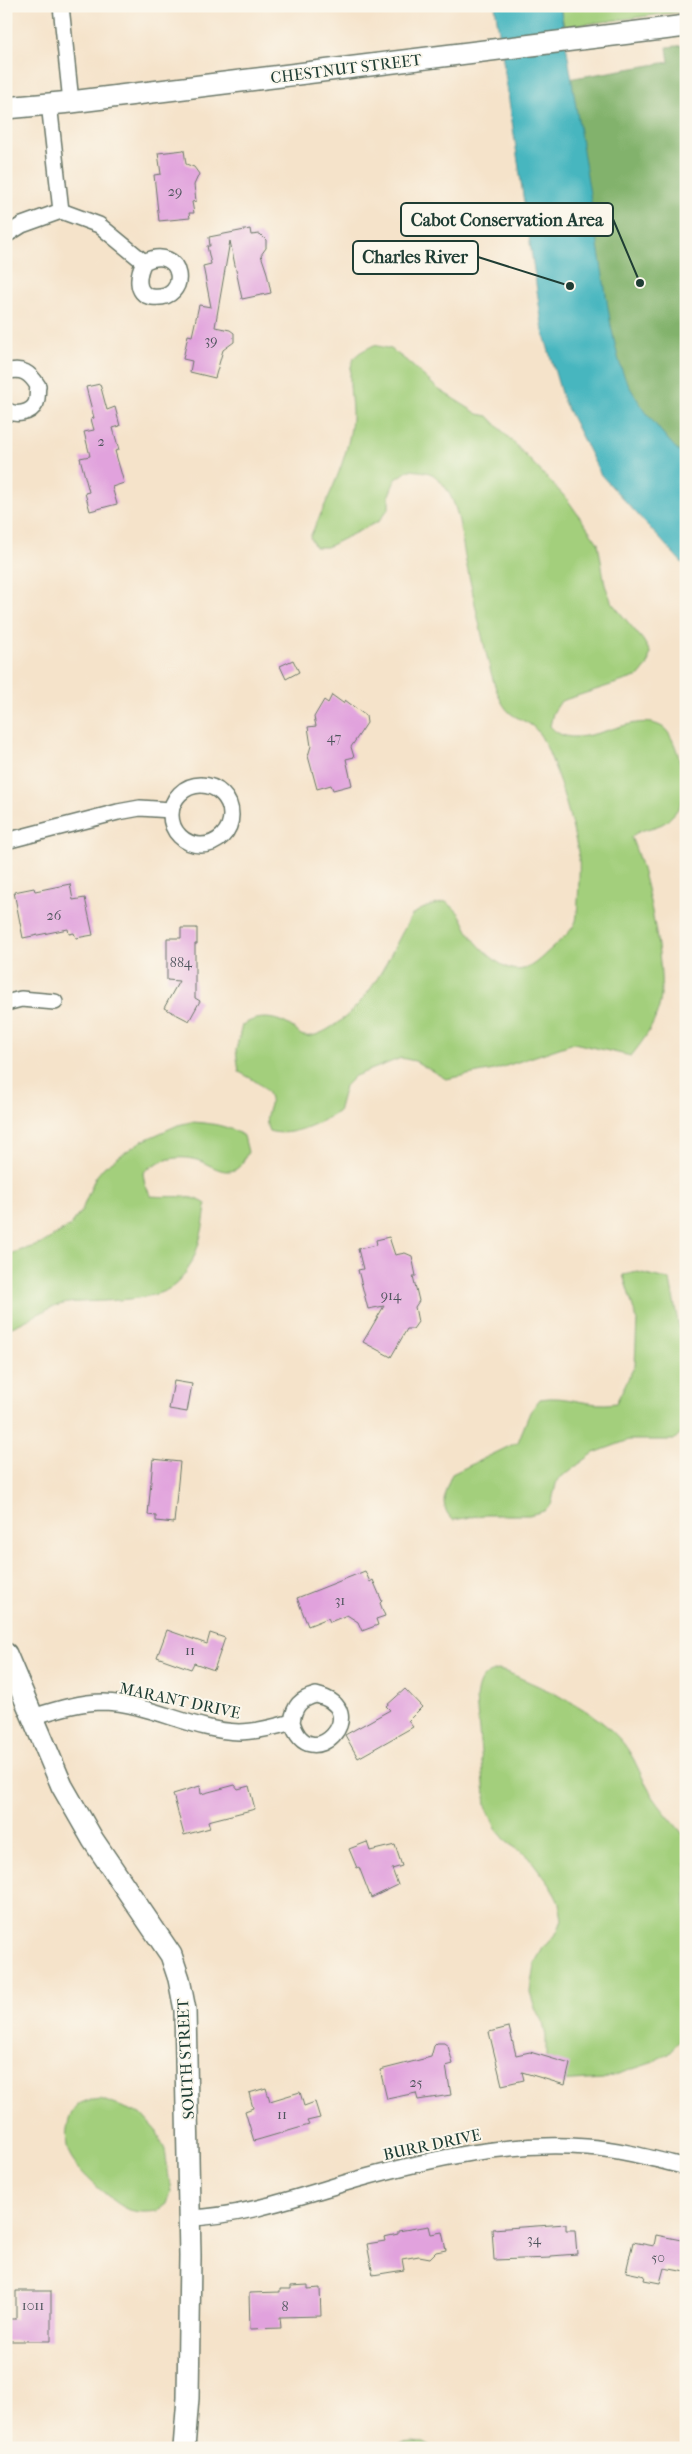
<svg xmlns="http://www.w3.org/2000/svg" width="692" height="2454" font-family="'IM FELL French Canon',serif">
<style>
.green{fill:#a3cf7c;stroke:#618658}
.forest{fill:#82b26c;stroke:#507850}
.water{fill:#47b6bf;stroke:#337a7a}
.building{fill:#e1a2dd}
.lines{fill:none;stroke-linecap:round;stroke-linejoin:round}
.street-casing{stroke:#6a7768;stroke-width:18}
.secondary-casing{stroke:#6a7768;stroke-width:24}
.street{stroke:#fff;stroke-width:15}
.secondary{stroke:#fff;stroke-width:21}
.labels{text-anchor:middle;stroke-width:4;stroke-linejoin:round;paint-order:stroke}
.number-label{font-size:14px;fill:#50565e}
.street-label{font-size:16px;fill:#1f3d34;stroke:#fbf7ec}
.leader{fill:none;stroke:#1f3d34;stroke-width:2}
.callout-dot{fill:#1f3d34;stroke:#fbf7ec;stroke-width:2}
.callout{fill:#fbf7ec;stroke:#1f3d34;stroke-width:2}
.callout-label{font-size:18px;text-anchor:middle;font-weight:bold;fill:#1f3d34}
</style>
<rect width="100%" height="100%" fill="#fbf7ec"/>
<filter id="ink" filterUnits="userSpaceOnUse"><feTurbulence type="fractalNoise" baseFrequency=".02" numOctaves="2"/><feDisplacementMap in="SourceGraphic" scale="10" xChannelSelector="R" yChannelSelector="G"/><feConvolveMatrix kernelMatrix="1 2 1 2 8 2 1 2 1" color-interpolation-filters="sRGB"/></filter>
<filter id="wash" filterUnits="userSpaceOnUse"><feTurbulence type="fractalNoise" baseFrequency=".0096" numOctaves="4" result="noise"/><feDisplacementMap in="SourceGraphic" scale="20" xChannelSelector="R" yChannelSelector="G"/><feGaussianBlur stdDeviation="1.12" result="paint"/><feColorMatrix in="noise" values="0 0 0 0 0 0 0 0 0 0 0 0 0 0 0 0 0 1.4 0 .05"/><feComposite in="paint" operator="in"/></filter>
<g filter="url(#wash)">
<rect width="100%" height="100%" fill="#f5e3ca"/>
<g class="green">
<polygon points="560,6 686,6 686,11 564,27"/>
<path d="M 374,345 L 391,349 L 407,361 L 438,389 L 478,414 L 488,416 L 567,499 L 598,543 L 605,585 L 612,603 L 643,640 L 650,652 L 648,665 L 639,676 L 561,701 L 553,713 L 550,726 C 573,755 621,717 652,723 C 656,724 662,726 665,729 C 678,741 687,785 682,801 C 680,807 675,813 671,817 C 661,830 642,826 631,837 C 646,871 664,958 661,995 C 659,1019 645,1039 631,1056 L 574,1043 L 494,1070 L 446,1079 L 415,1061 L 401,1058 L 355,1076 L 345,1086 L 338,1112 C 319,1123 291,1138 269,1131 C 265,1122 266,1117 269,1108 C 276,1090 252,1079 239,1072 L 236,1050 L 242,1025 C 259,1015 275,1016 292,1027 C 295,1029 298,1033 301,1035 C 310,1039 322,1033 330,1028 C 373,1002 388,956 412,915 C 423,907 433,905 446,902 C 465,915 461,921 472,937 C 480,948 494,961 506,967 C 526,976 537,961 551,949 C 559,941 572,932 576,921 C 578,913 580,866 579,857 C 574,829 554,753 538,732 C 531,722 519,720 510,713 C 499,703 494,683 490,669 C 481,634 474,598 466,562 C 460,532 460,497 435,476 C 429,471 417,471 409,470 L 395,480 L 389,495 L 389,508 L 379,521 L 327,547 L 315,547 L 310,537 C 327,500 349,459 352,418 C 353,400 346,378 353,360 C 357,352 367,349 374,345 Z"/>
<path d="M 191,1122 C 210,1123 227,1125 244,1136 L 248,1152 C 244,1159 241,1168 234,1170 C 220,1175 206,1161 193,1159 C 175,1155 155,1161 143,1173 L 145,1185 L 151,1196 C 170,1198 190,1193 206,1204 C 204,1230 195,1271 172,1287 C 157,1298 122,1300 104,1301 C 90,1302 73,1301 59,1305 C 40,1311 25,1323 6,1329 L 6,1255 L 41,1244 L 70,1226 L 82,1210 L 95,1178 L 104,1167 L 140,1142 L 178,1125 Z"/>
<path d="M 638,1272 L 670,1280 L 686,1365 L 686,1423 L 683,1431 L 674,1440 L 629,1440 L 594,1453 L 557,1480 L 551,1505 L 544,1511 L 529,1515 L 483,1515 L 453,1520 C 438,1506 445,1490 452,1474 L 518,1442 L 530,1412 L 540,1399 C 567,1394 588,1408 616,1403 L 635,1365 L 637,1320 L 623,1275 Z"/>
<path d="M 497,1670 L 507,1672 C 548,1691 594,1707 624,1744 C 637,1761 642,1781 654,1798 C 663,1811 673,1822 683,1834 L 686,1831 L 686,2022 L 681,2039 L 668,2053 L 654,2062 L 603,2079 L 558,2082 L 546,2067 L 546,2036 L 543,2023 L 535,2008 L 530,1992 L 534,1964 L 543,1948 L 558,1931 L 562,1919 L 559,1903 L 550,1885 L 528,1856 L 508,1843 L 496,1829 L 486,1806 L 476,1699 C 478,1683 481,1675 497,1670 Z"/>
<path d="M 100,2099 L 141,2114 L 157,2132 L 165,2150 L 171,2192 L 167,2204 L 158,2211 C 149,2212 139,2213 130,2210 C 115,2205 77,2171 70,2156 C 63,2142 66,2111 81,2103 C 86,2100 94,2100 100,2099 Z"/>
<polygon points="411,2442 424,2443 433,2448 369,2448"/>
</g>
<polygon class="forest" points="686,45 686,455 680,463 623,387 562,80 669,62 667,47"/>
<path class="water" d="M 495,6 L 560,6 L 611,326 C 615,343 618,362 625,378 C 640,408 663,435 686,459 L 686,567 L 601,475 L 563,400 L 543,331 Z"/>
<g id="blocks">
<g class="building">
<polygon points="184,150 186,164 194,167 199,174 194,185 196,201 192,202 194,213 189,213 190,218 159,221 154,175 161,174 158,153"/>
<polygon points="250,229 251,235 260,234 266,240 266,248 261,255 267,273 271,293 242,299 230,241 215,327 230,330 234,333 234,342 223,350 215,378 190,372 192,361 183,359 188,335 192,336 199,305 211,307 203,266 211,264 207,246 210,246 209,237"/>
<polygon points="100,384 107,410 115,407 120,426 113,428 119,450 115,451 124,483 112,487 117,504 90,511 85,493 89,492 80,458 90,456 84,432 94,430 91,419 94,418 86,387"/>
<polygon points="293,660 299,672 286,679 280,666"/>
<polygon points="332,695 343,703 345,700 366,716 367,723 351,747 354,757 346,759 352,785 333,790 331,785 317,789 308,756 311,746 308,727 316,726 314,717 324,700 328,703"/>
<polygon points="70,884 73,900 85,898 93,935 76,938 74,933 69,934 68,929 23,938 14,892 34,888 35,891"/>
<polygon points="181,928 197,928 197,944 195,944 195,998 200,1001 189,1021 164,1008 179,981 167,980 167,938 181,938"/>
<polygon points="389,1237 395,1255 405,1253 412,1256 416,1276 413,1276 419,1301 415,1307 418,1322 413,1329 407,1329 391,1357 363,1342 384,1306 368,1309 358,1270 363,1269 358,1249 377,1245 376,1240"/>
<polygon points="174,1381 192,1384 187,1412 169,1409"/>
<polygon points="153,1459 180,1462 174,1523 156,1521 156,1516 148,1515"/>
<polygon points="365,1571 370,1582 373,1580 382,1601 380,1603 385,1616 376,1619 378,1625 362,1631 358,1622 347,1615 330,1622 328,1618 308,1626 297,1598"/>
<polygon points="167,1630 207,1644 210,1633 225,1638 214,1670 194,1663 191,1669 157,1657"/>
<polygon points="405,1689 422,1707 408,1721 413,1727 358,1758 345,1735 390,1710 386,1706"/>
<polygon points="235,1785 238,1789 249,1786 255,1809 208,1821 210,1828 184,1835 173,1794 200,1786 201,1794"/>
<polygon points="367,1842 370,1851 395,1845 402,1866 392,1869 398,1885 371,1898 359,1867 357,1868 349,1849"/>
<polygon points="509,2027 516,2055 530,2052 570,2064 565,2085 522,2072 524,2080 502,2085 489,2032"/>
<polygon points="437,2043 444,2043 448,2046 453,2064 446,2066 451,2095 418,2100 416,2093 387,2099 380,2070 431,2057 434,2046"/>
<polygon points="266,2088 270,2101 300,2092 304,2106 315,2102 320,2118 307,2121 309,2125 254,2141 245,2111 253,2108 249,2093"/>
<polygon points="566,2224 566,2230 575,2230 577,2254 551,2256 551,2258 494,2260 492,2229"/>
<polygon points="429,2226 431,2234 442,2232 446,2250 436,2252 430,2258 419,2256 402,2259 404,2270 373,2275 367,2244 385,2241 384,2237 398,2234 398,2231"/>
<polygon points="656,2235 686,2241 686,2272 664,2268 660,2283 644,2280 645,2276 626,2272 633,2242 654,2246"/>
<polygon points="308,2285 308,2289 320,2288 321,2316 280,2317 281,2328 250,2329 249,2293 280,2292 280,2289 291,2289 291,2286"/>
<polygon points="16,2291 51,2291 51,2341 6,2341 6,2319 16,2319"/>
</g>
</g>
</g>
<g filter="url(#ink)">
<use href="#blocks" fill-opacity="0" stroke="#6a7768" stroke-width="1"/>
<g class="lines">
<defs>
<g id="street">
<polyline points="61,6 71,102"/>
<path d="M 61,211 L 99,225 L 144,262 C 138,273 134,295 152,297 C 192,302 184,242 144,262"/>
<polyline points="6,235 22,225 61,211 49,103"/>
<path d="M 6,372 C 22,367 30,373 38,386 C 37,391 38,398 36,403 C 31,414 15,416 6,410"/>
<circle cx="201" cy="815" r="30"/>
<polyline points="6,841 118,812 140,808 171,810"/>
<polyline points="6,1003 21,999 55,1002"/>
<path d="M 32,1717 C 55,1710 79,1702 104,1702 C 149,1703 194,1731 239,1732 C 257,1732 275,1727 292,1722 C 309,1780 376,1709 316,1695 C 300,1699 294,1706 292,1722"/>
<path d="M 189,2218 C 246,2216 300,2196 355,2180 C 431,2159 505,2141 586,2147 C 619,2149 654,2159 686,2167"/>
</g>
<g id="secondary">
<polyline points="6,108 71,102 686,26"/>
<polyline points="6,1654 62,1786 93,1840 171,1955 179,1979 185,2010 190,2256 188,2398 184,2448"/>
</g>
</defs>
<use href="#street" class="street-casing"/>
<use href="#secondary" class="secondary-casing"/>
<use href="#street" class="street"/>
<use href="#secondary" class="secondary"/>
</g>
</g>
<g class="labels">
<g class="number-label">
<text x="175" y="196">29</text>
<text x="211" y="345">39</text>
<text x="101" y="446">2</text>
<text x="334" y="742">47</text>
<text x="54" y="920">26</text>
<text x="181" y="967">884</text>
<text x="391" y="1300">914</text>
<text x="340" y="1605">31</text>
<text x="190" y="1655">11</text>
<text x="416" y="2087">25</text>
<text x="282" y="2119">11</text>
<text x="534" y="2244">34</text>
<text x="658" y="2262">50</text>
<text x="33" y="2310">1011</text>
<text x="285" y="2311">8</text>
</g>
<g class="street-label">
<text transform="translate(346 68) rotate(-7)" y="6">CHESTNUT STREET</text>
<text transform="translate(180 1700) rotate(12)" y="6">MARANT DRIVE</text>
<text transform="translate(185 2059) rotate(-93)" y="6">SOUTH STREET</text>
<text transform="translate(432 2144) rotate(-12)" y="6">BURR DRIVE</text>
</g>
</g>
<path class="leader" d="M640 283L613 219M570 286L478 257"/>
<g class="callout-dot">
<circle cx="640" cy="283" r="5"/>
<circle cx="570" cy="286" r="5"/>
</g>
<g class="callout">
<rect x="401" y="203" width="212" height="33" rx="5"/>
<rect x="353" y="241" width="125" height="33" rx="5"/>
</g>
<g class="callout-label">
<text x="507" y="226">Cabot Conservation Area</text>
<text x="415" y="263">Charles River</text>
</g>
<rect width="692" height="2454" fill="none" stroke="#fbf7ec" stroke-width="25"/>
</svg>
